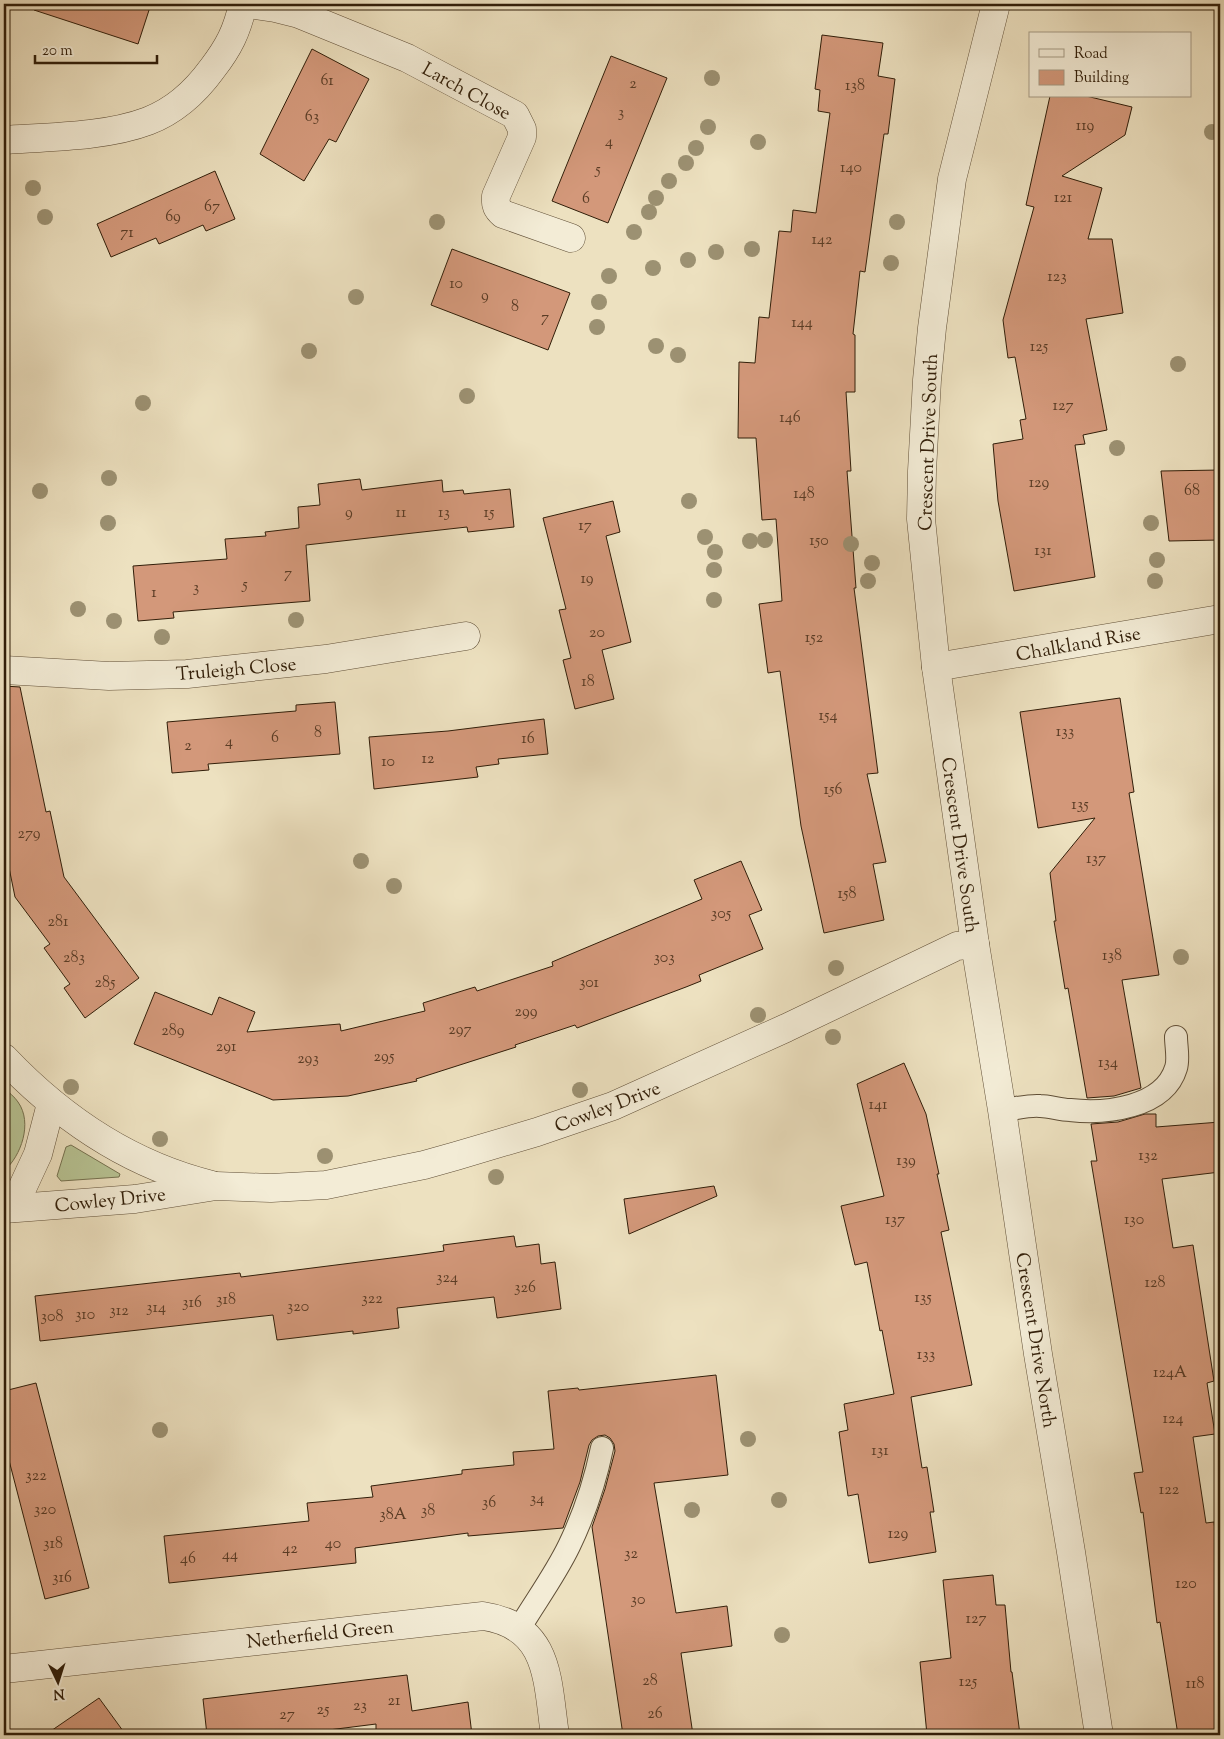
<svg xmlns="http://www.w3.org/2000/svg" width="1224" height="1739" font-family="'Sorts Mill Goudy',serif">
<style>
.green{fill:#b7c393;stroke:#74704e}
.building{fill:#d3987a;stroke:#311e09}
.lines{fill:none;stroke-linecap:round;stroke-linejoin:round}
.lane-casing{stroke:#604f37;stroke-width:24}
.street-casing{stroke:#604f37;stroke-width:29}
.lane{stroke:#f3ecd6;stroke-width:22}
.street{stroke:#f3ecd6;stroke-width:28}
.tree{fill:#9c9172}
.labels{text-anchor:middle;stroke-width:4;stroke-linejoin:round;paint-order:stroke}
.number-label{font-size:16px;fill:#5a3c25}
.street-label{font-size:19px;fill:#311e09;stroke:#f3ecd6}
</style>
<rect width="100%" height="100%" fill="#ede1c0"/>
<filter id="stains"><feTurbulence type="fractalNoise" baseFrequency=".004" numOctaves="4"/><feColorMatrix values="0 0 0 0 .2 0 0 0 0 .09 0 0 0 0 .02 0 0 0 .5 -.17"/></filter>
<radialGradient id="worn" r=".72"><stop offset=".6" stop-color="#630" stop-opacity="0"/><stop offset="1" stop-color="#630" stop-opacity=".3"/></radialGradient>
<g class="green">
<path d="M 4,1088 C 8,1092 15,1097 18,1102 C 33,1123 21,1156 4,1171 Z"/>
<polygon points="71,1145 120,1174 119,1177 61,1181 57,1176 66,1147"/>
</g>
<g class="building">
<polygon points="35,4 151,4 138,44 34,10"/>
<polygon points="822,35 883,43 878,76 895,79 888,134 884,134 865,272 860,271 853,334 855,335 855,392 846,392 851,471 847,471 856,588 854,588 878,773 867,774 886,862 873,864 884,920 824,933 801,826 780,671 768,673 759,604 782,601 776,519 762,520 756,438 738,438 739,362 755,363 759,317 769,318 779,231 791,232 793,210 816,213 830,113 818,111 820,90 815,89"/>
<polygon points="312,49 369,79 336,142 329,139 304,181 260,154"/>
<polygon points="611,56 667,78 608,223 552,201"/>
<polygon points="1050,96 1086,96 1132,107 1125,135 1062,176 1102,188 1088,239 1112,239 1123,313 1086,319 1107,430 1083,435 1085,444 1075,445 1095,577 1014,591 998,501 993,444 1023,439 1020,420 1026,419 1015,357 1008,358 1003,320 1034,207 1026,205"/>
<polygon points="215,171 235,219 206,231 203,225 159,244 156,238 111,257 97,224"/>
<polygon points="452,249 570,293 548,350 431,305"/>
<polygon points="1220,470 1220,540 1169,541 1161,471"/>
<polygon points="360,479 362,490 442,480 443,492 463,490 464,494 510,489 514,527 468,532 467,527 306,545 310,601 173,612 174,618 138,621 133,566 227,559 225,539 266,536 265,532 299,528 298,507 320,505 318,484"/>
<polygon points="613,501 620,532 606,536 631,642 602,650 614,699 575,709 563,660 571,658 559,610 566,609 543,518"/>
<polygon points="4,686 20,687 46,812 50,811 64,877 139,978 85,1018 64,988 70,984 44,948 50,944 15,897 4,843"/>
<polygon points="1120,698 1134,792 1129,793 1159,975 1122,980 1141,1088 1114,1096 1087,1098 1068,988 1065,989 1054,921 1056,921 1050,873 1095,818 1038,828 1020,712"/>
<polygon points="335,702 340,754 208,764 209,770 172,773 167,722 296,711 296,705"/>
<polygon points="544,719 548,754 498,759 499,764 476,767 478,777 374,789 369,737 448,731"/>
<polygon points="741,861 762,910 749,915 763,949 699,975 701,981 686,987 577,1028 575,1025 515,1045 516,1047 416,1079 417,1081 348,1096 273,1100 134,1044 155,992 212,1015 219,997 255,1012 247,1032 340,1024 341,1031 425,1011 423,1003 475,987 477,991 553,966 552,962 702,899 694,880"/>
<polygon points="904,1063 926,1114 939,1174 937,1174 949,1230 941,1232 972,1385 911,1397 922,1468 927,1467 934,1512 930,1512 936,1552 869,1563 858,1494 848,1496 839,1432 848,1430 844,1404 894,1394 882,1330 880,1331 867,1262 855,1265 841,1206 884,1196 857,1084"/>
<polygon points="1145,1114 1156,1114 1156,1127 1220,1122 1220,1172 1162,1179 1173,1248 1193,1245 1214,1381 1207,1383 1215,1434 1193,1437 1206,1523 1214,1522 1216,1539 1220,1538 1220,1735 1178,1735 1160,1622 1157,1623 1143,1512 1141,1513 1134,1473 1143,1472 1091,1161 1097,1161 1091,1124 1118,1122"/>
<polygon points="714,1186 717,1196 629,1234 624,1199"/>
<polygon points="514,1236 516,1247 539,1244 541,1264 555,1262 561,1309 497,1318 494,1297 397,1308 399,1328 353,1334 353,1331 277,1340 273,1315 40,1341 35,1296 240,1273 241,1277 415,1255 444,1251 443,1245"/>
<polygon points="716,1375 728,1475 654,1483 676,1613 727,1606 732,1646 681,1653 693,1735 623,1735 592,1527 605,1489 615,1451 614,1444 610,1438 605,1435 598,1436 592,1440 589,1445 580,1482 563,1528 468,1536 468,1533 355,1548 356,1563 169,1583 164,1536 309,1521 307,1503 373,1497 371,1486 462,1474 462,1470 514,1465 513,1452 554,1449 548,1391 578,1388 579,1390"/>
<polygon points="36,1383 89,1588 45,1599 4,1441 4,1391"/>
<polygon points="993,1575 996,1605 1005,1605 1011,1672 1012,1672 1020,1735 927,1735 920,1662 951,1658 943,1580"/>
<polygon points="407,1675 412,1711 468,1702 472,1735 376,1735 376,1724 289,1735 207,1735 203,1699"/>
<polygon points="99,1698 126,1735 45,1735"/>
</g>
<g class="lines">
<defs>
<g id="lane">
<path d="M 1002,1110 C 1014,1109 1028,1105 1040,1106 C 1050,1106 1060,1110 1070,1110 C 1105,1114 1164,1108 1176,1068 C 1179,1059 1176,1046 1176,1037"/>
<path d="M 519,1629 C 535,1602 555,1575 569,1546 C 584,1515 595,1482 602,1448"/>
</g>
<g id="street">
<path d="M 249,4 L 275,8 L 299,14 L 407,58 L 515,115 L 522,129 L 522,137 L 496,196 C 495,205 497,209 503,214 L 571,238"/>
<polyline points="996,4 952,179 932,328 927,380 922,471 921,519 936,667 975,944 1002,1110 1038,1354 1071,1552 1099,1735"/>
<path d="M 4,140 C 48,137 106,137 148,121 C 174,111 196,91 212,69 C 229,47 237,31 243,4"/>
<polyline points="936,667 1220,619"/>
<polyline points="4,670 109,676 187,674 326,659 466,636"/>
<path d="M 4,1058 C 61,1118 130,1165 212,1185"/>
<polyline points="13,1208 38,1154 51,1104"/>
<polyline points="4,1209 135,1199 216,1186 271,1188 326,1185 424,1165 456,1156 537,1132 613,1106 786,1028 957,946 975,944"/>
<path d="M 4,1669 L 483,1616 C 551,1626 547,1682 555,1735"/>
</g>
</defs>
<use href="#lane" class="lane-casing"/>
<use href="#street" class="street-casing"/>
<use href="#lane" class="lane"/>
<use href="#street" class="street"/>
</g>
<g class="tree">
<circle cx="712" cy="78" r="8"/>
<circle cx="708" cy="127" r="8"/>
<circle cx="1212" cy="132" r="8"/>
<circle cx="758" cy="142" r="8"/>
<circle cx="696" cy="148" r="8"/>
<circle cx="686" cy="163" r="8"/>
<circle cx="669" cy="181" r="8"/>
<circle cx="33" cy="188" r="8"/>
<circle cx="656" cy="198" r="8"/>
<circle cx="649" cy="212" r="8"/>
<circle cx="45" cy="217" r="8"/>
<circle cx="437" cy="222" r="8"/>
<circle cx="897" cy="222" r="8"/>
<circle cx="634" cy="232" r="8"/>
<circle cx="752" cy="249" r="8"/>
<circle cx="716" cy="252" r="8"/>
<circle cx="688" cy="260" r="8"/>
<circle cx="891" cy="263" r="8"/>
<circle cx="653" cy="268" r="8"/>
<circle cx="609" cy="276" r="8"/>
<circle cx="356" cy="297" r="8"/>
<circle cx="599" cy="302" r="8"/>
<circle cx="597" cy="327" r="8"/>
<circle cx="656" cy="346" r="8"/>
<circle cx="309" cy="351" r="8"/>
<circle cx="678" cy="355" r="8"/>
<circle cx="1178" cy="364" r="8"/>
<circle cx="467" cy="396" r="8"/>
<circle cx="143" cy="403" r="8"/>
<circle cx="1117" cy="448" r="8"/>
<circle cx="109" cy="478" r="8"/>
<circle cx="40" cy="491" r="8"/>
<circle cx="689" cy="501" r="8"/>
<circle cx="108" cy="523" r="8"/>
<circle cx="1151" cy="523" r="8"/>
<circle cx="705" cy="537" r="8"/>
<circle cx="765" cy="540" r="8"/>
<circle cx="750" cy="541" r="8"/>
<circle cx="851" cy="544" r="8"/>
<circle cx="715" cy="552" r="8"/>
<circle cx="1157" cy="560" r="8"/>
<circle cx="872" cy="563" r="8"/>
<circle cx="714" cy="570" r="8"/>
<circle cx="868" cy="581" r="8"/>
<circle cx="1155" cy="581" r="8"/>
<circle cx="714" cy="600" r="8"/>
<circle cx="78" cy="609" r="8"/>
<circle cx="296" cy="620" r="8"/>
<circle cx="114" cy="621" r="8"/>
<circle cx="162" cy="637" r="8"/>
<circle cx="361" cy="861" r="8"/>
<circle cx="394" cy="886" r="8"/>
<circle cx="1181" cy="957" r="8"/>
<circle cx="836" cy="968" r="8"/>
<circle cx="758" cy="1015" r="8"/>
<circle cx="833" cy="1037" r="8"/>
<circle cx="71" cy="1087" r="8"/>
<circle cx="580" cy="1090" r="8"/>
<circle cx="160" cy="1139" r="8"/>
<circle cx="325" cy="1156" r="8"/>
<circle cx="496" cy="1177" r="8"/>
<circle cx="160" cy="1430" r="8"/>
<circle cx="748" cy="1439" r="8"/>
<circle cx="779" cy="1500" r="8"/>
<circle cx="692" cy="1510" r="8"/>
<circle cx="782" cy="1635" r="8"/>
</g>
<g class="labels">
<g class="number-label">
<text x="327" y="85">61</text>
<text x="633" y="88">2</text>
<text x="855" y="90">138</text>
<text x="621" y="117">3</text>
<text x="312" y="121">63</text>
<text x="1085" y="130">119</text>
<text x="609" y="146">4</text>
<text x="851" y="172">140</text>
<text x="598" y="174">5</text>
<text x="1063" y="202">121</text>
<text x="586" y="203">6</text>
<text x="212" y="211">67</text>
<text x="173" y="221">69</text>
<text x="127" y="237">71</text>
<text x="822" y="244">142</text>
<text x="1057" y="281">123</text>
<text x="456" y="288">10</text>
<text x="485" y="300">9</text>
<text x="515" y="311">8</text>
<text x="545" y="322">7</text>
<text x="802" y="327">144</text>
<text x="1039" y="351">125</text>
<text x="1063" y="410">127</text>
<text x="790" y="422">146</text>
<text x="1039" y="487">129</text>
<text x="1192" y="495">68</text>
<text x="804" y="498">148</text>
<text x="349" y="517">9</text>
<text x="401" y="517">11</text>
<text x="444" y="517">13</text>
<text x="489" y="517">15</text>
<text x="585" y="530">17</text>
<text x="819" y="545">150</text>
<text x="1043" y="555">131</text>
<text x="288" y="578">7</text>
<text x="587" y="583">19</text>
<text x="245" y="589">5</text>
<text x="196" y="592">3</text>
<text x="154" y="597">1</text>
<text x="597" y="637">20</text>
<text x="814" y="642">152</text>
<text x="588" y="686">18</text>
<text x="828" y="720">154</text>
<text x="1065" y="736">133</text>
<text x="318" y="737">8</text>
<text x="275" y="742">6</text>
<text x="528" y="743">16</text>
<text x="229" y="746">4</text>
<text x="188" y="750">2</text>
<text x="428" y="763">12</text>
<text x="388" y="766">10</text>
<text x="833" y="794">156</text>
<text x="1080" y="809">135</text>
<text x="29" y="838">279</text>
<text x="1096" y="863">137</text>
<text x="847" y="898">158</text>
<text x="721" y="918">305</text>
<text x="58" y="926">281</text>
<text x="1112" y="960">138</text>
<text x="74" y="962">283</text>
<text x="664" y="962">303</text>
<text x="105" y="987">285</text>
<text x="589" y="987">301</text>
<text x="526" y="1016">299</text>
<text x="460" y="1034">297</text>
<text x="173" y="1035">289</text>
<text x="226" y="1051">291</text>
<text x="384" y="1061">295</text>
<text x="308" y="1063">293</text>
<text x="1108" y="1067">134</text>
<text x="878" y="1109">141</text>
<text x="1148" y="1160">132</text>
<text x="906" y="1165">139</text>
<text x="895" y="1224">137</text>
<text x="1134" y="1224">130</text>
<text x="447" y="1282">324</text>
<text x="1155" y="1287">128</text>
<text x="525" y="1292">326</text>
<text x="923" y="1302">135</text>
<text x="372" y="1303">322</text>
<text x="226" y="1304">318</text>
<text x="192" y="1307">316</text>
<text x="298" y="1311">320</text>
<text x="156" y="1312">314</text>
<text x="119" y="1315">312</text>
<text x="85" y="1319">310</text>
<text x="52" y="1321">308</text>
<text x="926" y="1359">133</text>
<text x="1170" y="1377">124A</text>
<text x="1173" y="1423">124</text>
<text x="880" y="1455">131</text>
<text x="36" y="1480">322</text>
<text x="1169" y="1494">122</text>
<text x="537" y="1503">34</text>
<text x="489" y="1507">36</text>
<text x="45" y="1514">320</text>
<text x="428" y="1515">38</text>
<text x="393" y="1519">38A</text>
<text x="898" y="1538">129</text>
<text x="53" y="1548">318</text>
<text x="333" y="1548">40</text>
<text x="290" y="1553">42</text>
<text x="631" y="1558">32</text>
<text x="230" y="1559">44</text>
<text x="188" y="1563">46</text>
<text x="62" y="1582">316</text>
<text x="1186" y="1588">120</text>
<text x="638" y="1604">30</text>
<text x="976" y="1623">127</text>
<text x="650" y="1685">28</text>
<text x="968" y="1686">125</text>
<text x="1195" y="1688">118</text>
<text x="394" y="1705">21</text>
<text x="360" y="1710">23</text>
<text x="323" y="1714">25</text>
<text x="655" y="1718">26</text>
<text x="287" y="1719">27</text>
</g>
<g class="street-label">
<text transform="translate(467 90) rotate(29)" y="7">Larch Close</text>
<text transform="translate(927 442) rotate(-88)" y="7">Crescent Drive South</text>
<text transform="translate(1078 643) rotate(-10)" y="7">Chalkland Rise</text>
<text transform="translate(236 668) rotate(-5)" y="7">Truleigh Close</text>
<text transform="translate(961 845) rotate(82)" y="7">Crescent Drive South</text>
<text transform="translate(607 1106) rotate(-21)" y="7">Cowley Drive</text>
<text transform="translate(110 1199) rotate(-6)" y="7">Cowley Drive</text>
<text transform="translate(1037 1340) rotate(81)" y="7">Crescent Drive North</text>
<text transform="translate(320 1633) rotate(-6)" y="7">Netherfield Green</text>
</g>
</g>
<rect width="1224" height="1739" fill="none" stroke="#ede1c0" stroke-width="20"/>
<rect x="5" y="5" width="1214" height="1729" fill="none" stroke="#311e09" stroke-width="2.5"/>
<rect x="10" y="10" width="1204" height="1719" fill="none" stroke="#311e09"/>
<rect x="1029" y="32" width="162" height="65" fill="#f3ecd6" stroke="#a59a84"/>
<rect x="1039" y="49" width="25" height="8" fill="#f3ecd6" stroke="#a59a84"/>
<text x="1074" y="58" font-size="15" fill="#311e09">Road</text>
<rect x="1039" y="70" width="25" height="15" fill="#d3987a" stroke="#a59a84"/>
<text x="1074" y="82" font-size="15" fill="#311e09">Building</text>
<g transform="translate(58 1682) rotate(176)" stroke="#f3ecd6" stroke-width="4" paint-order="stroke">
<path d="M0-4L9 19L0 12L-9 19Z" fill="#311e09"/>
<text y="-8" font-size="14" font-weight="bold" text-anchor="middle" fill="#311e09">N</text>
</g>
<path d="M35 55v8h122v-8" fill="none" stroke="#311e09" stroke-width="2.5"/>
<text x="42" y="55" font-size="15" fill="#311e09" stroke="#f3ecd6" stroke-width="4" paint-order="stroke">20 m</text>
<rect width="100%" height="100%" filter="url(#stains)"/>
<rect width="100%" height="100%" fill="url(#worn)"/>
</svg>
